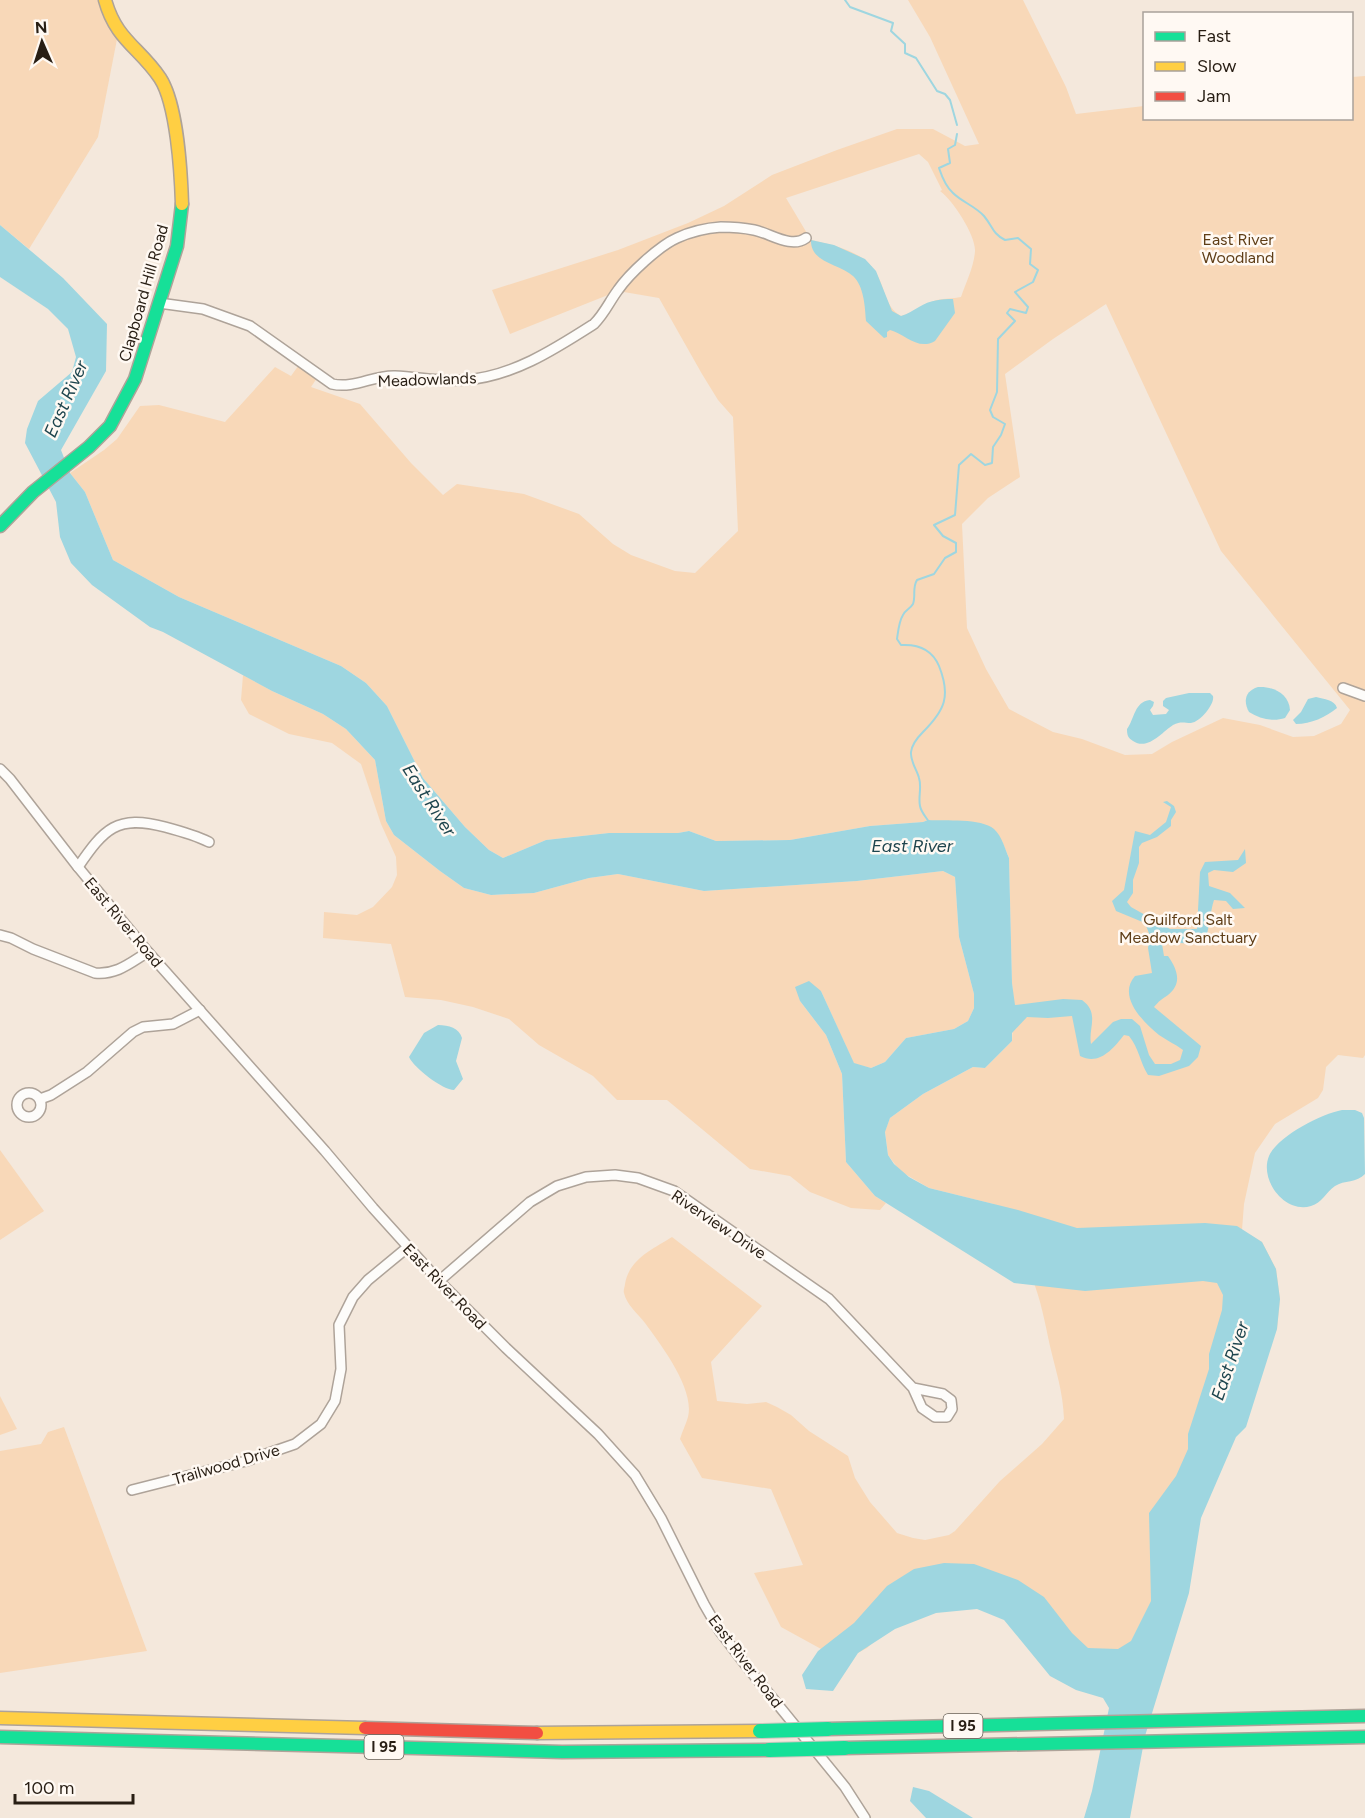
<svg xmlns="http://www.w3.org/2000/svg" width="1365" height="1818" font-family="Figtree,sans-serif">
<style>
.green{fill:#f8d8b8;fill-rule:evenodd}
.water{fill:#9ed6e0}
.lines{fill:none;stroke-linecap:round;stroke-linejoin:round}
.stream{stroke:#9ed6e0;stroke-width:2}
.street-casing{stroke:#aea399;stroke-width:12}
.fast-casing{stroke:#aea399;stroke-width:15}
.slow-casing{stroke:#aea399;stroke-width:15}
.jam-casing{stroke:#aea399;stroke-width:15}
.street{stroke:#fdfcfa;stroke-width:9}
.fast{stroke:#16e098;stroke-width:12}
.slow{stroke:#ffcf43;stroke-width:12}
.jam{stroke:#f24e42;stroke-width:12}
.fast-bridge-casing{stroke:#ccc6bf;stroke-width:16;stroke-linecap:butt}
.fast-bridge{stroke:#16e098;stroke-width:14}
.labels{text-anchor:middle;stroke-width:5;stroke-linejoin:round;paint-order:stroke}
.shield{fill:#fff9f3;stroke:#686057;stroke-width:1.5}
.shield-label{font-size:15px;font-weight:bold;fill:#281e14}
.park-label{font-size:16px;fill:#5f3e17;stroke:#fff9f3}
.street-label{font-size:16px;fill:#281e14;stroke:#fff9f3}
.water-label{font-size:18px;font-style:italic;fill:#1e454e;stroke:#fff9f3}
</style>
<rect width="100%" height="100%" fill="#f4e8dc"/>
<g class="green">
<polygon points="0,0 105,0 118,34 98,137 29,249 0,225"/>
<path d="M 908,0 L 1023,0 L 1066,87 L 1076,114 L 1144,106 L 1144,118 L 1352,118 L 1352,77 L 1365,76 L 1365,1055 L 1363,1058 L 1338,1055 L 1326,1067 L 1323,1090 L 1318,1098 L 1275,1124 L 1255,1153 L 1244,1204 L 1242,1230 L 1262,1242 L 1276,1269 L 1280,1299 L 1277,1329 L 1199,1480 L 1147,1678 L 965,1589 L 886,1630 L 867,1648 L 843,1661 L 781,1627 L 754,1573 L 803,1565 L 771,1489 L 702,1478 L 680,1439 C 682,1432 686,1424 688,1417 C 695,1389 661,1345 645,1323 C 638,1314 626,1304 624,1293 C 623,1291 625,1286 625,1284 C 629,1259 653,1249 672,1237 L 762,1306 L 711,1362 L 717,1401 L 747,1404 L 766,1402 L 777,1407 L 791,1415 L 809,1431 L 848,1456 L 855,1478 L 870,1502 L 897,1533 L 913,1538 L 925,1540 L 949,1535 L 955,1531 L 1000,1481 L 1042,1444 L 1064,1419 C 1063,1391 1056,1372 1050,1346 C 1045,1323 1041,1300 1032,1278 C 1021,1253 1006,1228 993,1204 L 929,1188 L 900,1171 L 888,1155 L 885,1131 L 890,1118 L 923,1094 L 973,1067 L 985,1068 L 1012,1041 L 1014,1005 L 1012,983 L 1009,858 L 1002,841 L 928,820 L 923,822 L 870,826 L 790,840 L 716,841 L 689,831 L 678,833 L 609,833 L 546,840 L 503,858 L 489,850 L 465,827 L 423,778 L 387,706 L 366,683 L 341,666 L 179,597 L 113,560 L 85,492 L 70,473 L 104,450 L 117,439 L 140,406 L 159,405 L 225,422 L 275,367 L 291,376 L 301,362 L 319,375 L 311,387 L 360,404 L 411,463 L 443,495 L 457,484 L 524,494 L 579,514 L 613,544 L 631,555 L 675,571 L 695,573 L 738,531 L 733,417 L 718,400 L 702,374 L 659,298 L 618,291 L 510,334 L 492,290 L 618,250 L 688,223 L 724,206 L 772,175 L 837,150 L 897,129 L 933,129 L 965,146 L 979,144 L 930,37 ZM 919,154 L 928,162 L 942,190 L 940,191 C 953,200 976,236 975,251 C 974,267 966,282 961,297 C 953,299 945,298 937,300 C 924,303 914,313 901,316 C 884,306 886,289 876,273 C 864,251 833,245 811,240 L 786,198 ZM 1106,304 L 1221,551 L 1350,710 L 1341,724 L 1314,736 L 1293,737 L 1260,725 L 1223,718 L 1172,742 L 1152,754 L 1125,755 L 1082,739 L 1053,732 L 1009,709 L 986,669 L 967,628 L 962,524 L 988,498 L 1020,477 L 1005,374 L 1053,339 Z"/>
<polygon points="243,675 272,691 323,714 346,729 375,760 386,821 394,835 440,871 464,888 491,895 534,893 589,878 618,874 704,891 857,881 943,871 955,877 959,937 974,994 974,1008 968,1021 954,1029 906,1038 885,1062 871,1068 854,1064 821,991 800,1001 826,1035 842,1074 846,1162 875,1196 886,1203 880,1210 851,1208 810,1192 790,1176 750,1169 667,1100 617,1100 593,1076 539,1045 509,1019 473,1007 441,1000 405,997 391,944 323,938 324,912 357,915 373,907 392,887 397,875 396,857 381,824 361,764 332,743 289,734 249,714 241,700"/>
<polygon points="0,1150 44,1211 0,1240"/>
<polygon points="0,1396 17,1429 0,1435"/>
<polygon points="64,1427 147,1651 0,1673 0,1451 41,1444 48,1432"/>
</g>
<g class="water">
<path d="M 0,225 L 63,278 L 107,324 L 106,371 L 61,450 L 70,473 L 85,492 L 113,560 L 179,597 L 341,666 L 366,683 L 387,706 L 423,778 L 465,827 L 489,850 L 503,858 L 546,840 L 609,833 L 678,833 L 689,831 L 716,841 L 790,840 L 870,826 L 923,822 L 928,820 C 945,821 981,818 994,829 C 1002,836 1005,849 1009,858 L 1012,983 L 1015,1005 L 1063,999 L 1082,1000 C 1100,1013 1088,1028 1091,1044 L 1113,1022 L 1121,1019 L 1132,1019 L 1140,1026 L 1149,1055 L 1155,1064 L 1171,1064 L 1180,1060 L 1183,1050 C 1175,1044 1166,1040 1159,1035 C 1143,1022 1117,996 1135,976 L 1152,973 L 1148,948 L 1150,936 L 1145,923 L 1116,911 L 1112,901 L 1124,890 L 1135,831 L 1150,835 L 1166,822 L 1171,807 L 1163,802 L 1167,801 L 1174,806 L 1176,812 L 1171,820 L 1171,826 L 1157,837 L 1142,843 L 1139,847 L 1139,863 L 1133,880 L 1133,893 L 1127,902 L 1131,907 L 1170,929 L 1197,929 L 1200,872 L 1205,862 L 1238,860 L 1245,849 L 1246,863 L 1233,872 L 1214,870 L 1208,873 L 1209,886 L 1230,893 L 1245,908 L 1233,909 L 1226,901 L 1214,900 C 1210,912 1210,925 1206,937 C 1193,944 1180,946 1166,938 L 1162,944 L 1164,956 L 1168,956 C 1177,969 1183,983 1168,995 C 1162,999 1159,1001 1154,1007 L 1201,1046 L 1198,1057 L 1189,1066 L 1159,1076 L 1148,1075 C 1140,1063 1139,1048 1129,1036 L 1124,1035 C 1113,1049 1099,1066 1080,1056 L 1072,1016 L 1048,1018 L 1027,1017 L 1012,1033 L 1012,1041 L 985,1068 L 973,1067 L 923,1094 L 890,1118 L 885,1132 L 888,1155 L 894,1164 L 909,1177 L 929,1188 L 1018,1210 L 1077,1228 L 1205,1223 L 1237,1226 L 1262,1242 L 1276,1269 L 1280,1299 L 1277,1329 L 1246,1427 L 1236,1437 L 1201,1518 L 1189,1593 L 1145,1736 L 1130,1818 L 1084,1818 L 1092,1791 L 1109,1708 L 1103,1698 L 1076,1690 L 1050,1676 L 1004,1620 L 977,1609 L 936,1613 L 895,1629 L 858,1653 L 833,1691 L 806,1689 L 802,1675 L 818,1651 L 854,1623 L 887,1586 L 914,1569 L 944,1563 L 974,1564 L 1018,1580 L 1044,1597 L 1072,1633 L 1088,1648 L 1118,1649 L 1131,1641 L 1151,1601 L 1149,1513 L 1176,1476 L 1188,1449 L 1188,1434 L 1209,1369 L 1209,1354 L 1222,1310 L 1223,1295 L 1217,1283 L 1203,1281 L 1085,1291 L 1014,1283 L 875,1196 L 846,1162 L 842,1074 L 826,1035 L 800,1001 L 795,987 L 809,981 L 821,991 L 854,1063 L 871,1068 L 885,1062 L 906,1038 L 954,1029 L 968,1021 L 974,1008 L 974,994 L 959,937 L 955,877 L 943,871 L 857,881 L 704,891 L 618,874 L 589,878 L 534,893 L 491,895 L 464,888 L 440,871 L 394,835 L 386,821 L 375,760 L 346,729 L 323,714 L 272,691 L 163,632 L 150,627 L 92,585 L 71,563 L 60,537 L 56,502 L 25,443 L 27,429 L 38,401 L 72,372 L 76,357 L 68,329 L 48,309 L 0,277 Z"/>
<path d="M 811,240 L 834,245 L 865,259 L 876,271 L 892,311 L 901,316 C 908,314 913,310 919,307 C 930,300 941,299 953,299 L 955,313 L 935,341 C 918,351 905,334 890,330 L 887,332 L 887,337 L 884,338 L 866,321 C 865,307 864,286 853,276 C 840,264 810,263 811,240 Z"/>
<path d="M 1258,687 C 1273,686 1289,694 1290,710 L 1285,718 C 1273,722 1260,719 1249,712 C 1243,701 1245,691 1258,687 Z"/>
<path d="M 1189,693 L 1210,693 L 1213,696 C 1215,704 1200,722 1191,723 C 1184,723 1181,721 1173,725 C 1162,732 1148,751 1133,741 C 1128,738 1127,735 1127,729 C 1135,718 1134,702 1150,700 L 1154,702 L 1153,706 L 1150,710 L 1153,715 L 1166,714 L 1169,710 L 1163,706 L 1163,701 L 1166,698 Z"/>
<path d="M 1316,697 C 1324,699 1335,700 1337,708 C 1326,717 1311,724 1296,724 L 1293,720 L 1301,712 L 1308,699 Z"/>
<path d="M 438,1025 C 449,1025 459,1028 462,1038 L 456,1061 L 463,1079 L 454,1090 C 443,1090 414,1068 409,1057 L 424,1033 Z"/>
<path d="M 1342,1110 L 1355,1110 L 1362,1113 L 1364,1118 L 1365,1174 C 1357,1183 1344,1180 1335,1186 C 1326,1192 1322,1203 1311,1206 C 1285,1214 1259,1180 1269,1156 C 1278,1136 1321,1114 1342,1110 Z"/>
<polygon points="913,1787 929,1791 973,1818 926,1818 910,1801"/>
</g>
<g class="lines">
<g class="stream">
<polyline points="845,0 850,7 893,23 891,31 905,44 905,53 916,58 937,91 945,94 950,100 957,125"/>
<path d="M 929,822 C 926,817 921,812 920,806 C 918,797 922,787 919,778 C 917,770 910,761 911,752 C 912,744 918,737 923,732 C 945,710 951,696 939,666 C 932,649 918,644 901,645 L 897,639 C 898,632 899,621 903,615 C 905,610 910,609 913,604 C 916,596 912,588 917,580 L 934,574 L 945,558 L 956,552 L 956,543 L 943,536 L 934,525 L 955,515 L 959,465 L 971,454 L 985,465 L 992,463 L 993,447 L 1001,435 L 1005,424 L 993,417 L 990,410 L 997,392 L 998,339 L 1015,321 L 1007,313 L 1010,309 L 1026,313 L 1028,307 L 1015,292 L 1033,282 L 1038,270 L 1030,264 L 1031,249 L 1018,238 L 1005,240 C 992,233 993,227 984,216 C 975,206 962,202 953,193 C 946,187 942,177 939,168 L 950,163 L 948,149 L 955,145 L 957,134"/>
</g>
<defs>
<g id="street">
<path d="M 159,303 L 203,309 L 250,326 L 332,384 C 355,389 373,375 395,376 C 419,377 441,382 464,380 C 512,377 555,349 594,324 C 605,313 609,302 618,290 C 629,274 659,246 677,238 C 690,232 707,228 721,227 C 731,227 744,228 754,230 C 770,233 791,249 806,238"/>
<polyline points="1343,688 1365,696"/>
<polyline points="0,769 10,779 78,867 148,952 325,1151 373,1208 439,1281 506,1348 598,1434 635,1475 661,1518 704,1604 719,1630 748,1668 845,1787 865,1818"/>
<path d="M 78,867 C 104,829 117,814 165,827 C 180,831 195,835 209,842"/>
<path d="M 0,935 L 11,938 L 33,949 L 95,973 C 117,975 130,963 148,952"/>
<circle cx="29" cy="1105" r="12"/>
<polyline points="40,1099 51,1095 87,1072 133,1032 143,1027 173,1024 200,1010"/>
<polyline points="439,1281 530,1202 557,1186 586,1177 615,1175 638,1178 674,1191 829,1299 913,1388 922,1408 935,1417 947,1417 952,1409 951,1400 943,1394 913,1388"/>
<polyline points="132,1490 246,1461 295,1444 321,1424 335,1401 341,1369 339,1325 353,1297 368,1280 408,1247"/>
</g>
<g id="fast">
<polyline points="0,526 33,492 89,447 110,426 135,379 177,246 182,204"/>
<polyline points="828,1729 1365,1716"/>
<polyline points="0,1737 562,1752 769,1750"/>
<polyline points="845,1748 1365,1737"/>
</g>
<g id="slow">
<path d="M 105,0 C 116,40 139,47 160,78 C 177,104 181,173 182,204"/>
<polyline points="0,1718 365,1728"/>
<polyline points="537,1733 760,1731"/>
</g>
<polyline id="jam" points="365,1728 537,1733"/>
</defs>
<use href="#street" class="street-casing"/>
<use href="#fast" class="fast-casing"/>
<use href="#slow" class="slow-casing"/>
<use href="#jam" class="jam-casing"/>
<use href="#street" class="street"/>
<use href="#fast" class="fast"/>
<use href="#slow" class="slow"/>
<use href="#jam" class="jam"/>
<defs>
<g id="fast-bridge">
<polyline points="760,1731 828,1729"/>
<polyline points="769,1750 845,1748"/>
</g>
</defs>
<use href="#fast-bridge" class="fast-bridge-casing"/>
<use href="#fast-bridge" class="fast-bridge"/>
</g>
<g class="labels">
<g class="shield">
<rect x="943.5" y="1714" width="39" height="24" rx="4.5"/>
<rect x="364.5" y="1735" width="39" height="24" rx="4.5"/>
</g>
<g class="shield-label">
<text x="963" y="1731">I 95</text>
<text x="384" y="1752">I 95</text>
</g>
<g class="park-label">
<text x="1238" y="245">East River<tspan x="1238" dy="18">Woodland</tspan></text>
<text x="1188" y="925">Guilford Salt<tspan x="1188" dy="18">Meadow Sanctuary</tspan></text>
</g>
<g class="street-label">
<text transform="translate(143 293) rotate(-74)" y="6">Clapboard Hill Road</text>
<text transform="translate(427 379) rotate(-2)" y="6">Meadowlands</text>
<text transform="translate(124 922) rotate(50)" y="6">East River Road</text>
<text transform="translate(719 1224) rotate(34)" y="6">Riverview Drive</text>
<text transform="translate(445 1286) rotate(46)" y="6">East River Road</text>
<text transform="translate(226 1464) rotate(-16)" y="6">Trailwood Drive</text>
<text transform="translate(746 1661) rotate(53)" y="6">East River Road</text>
</g>
<g class="water-label">
<text transform="translate(66 399) rotate(-66)" y="6">East River</text>
<text transform="translate(429 800) rotate(57)" y="6">East River</text>
<text x="912" y="852">East River</text>
<text transform="translate(1230 1361) rotate(-71)" y="6">East River</text>
</g>
</g>
<rect x="1143" y="12" width="210" height="108" fill="#fff9f3" stroke="#a9a19a" stroke-width="1.5"/>
<rect x="1155" y="32" width="30" height="9" fill="#16e098" stroke="#a9a19a" stroke-width="1.5"/>
<text x="1197" y="42" font-size="18" fill="#281e14">Fast</text>
<rect x="1155" y="62" width="30" height="9" fill="#ffcf43" stroke="#a9a19a" stroke-width="1.5"/>
<text x="1197" y="72" font-size="18" fill="#281e14">Slow</text>
<rect x="1155" y="92" width="30" height="9" fill="#f24e42" stroke="#a9a19a" stroke-width="1.5"/>
<text x="1197" y="102" font-size="18" fill="#281e14">Jam</text>
<g transform="translate(42 42) rotate(357)" stroke="#fff9f3" stroke-width="4.5" paint-order="stroke">
<path d="M0-4.5L10 22L0 15L-10 22Z" fill="#281e14"/>
<text y="-9" font-size="16" font-weight="bold" text-anchor="middle" fill="#281e14">N</text>
</g>
<path d="M15 1794v9h118v-9" fill="none" stroke="#281e14" stroke-width="3"/>
<text x="24" y="1794" font-size="18" fill="#281e14" stroke="#fff9f3" stroke-width="4.5" paint-order="stroke">100 m</text>
</svg>
